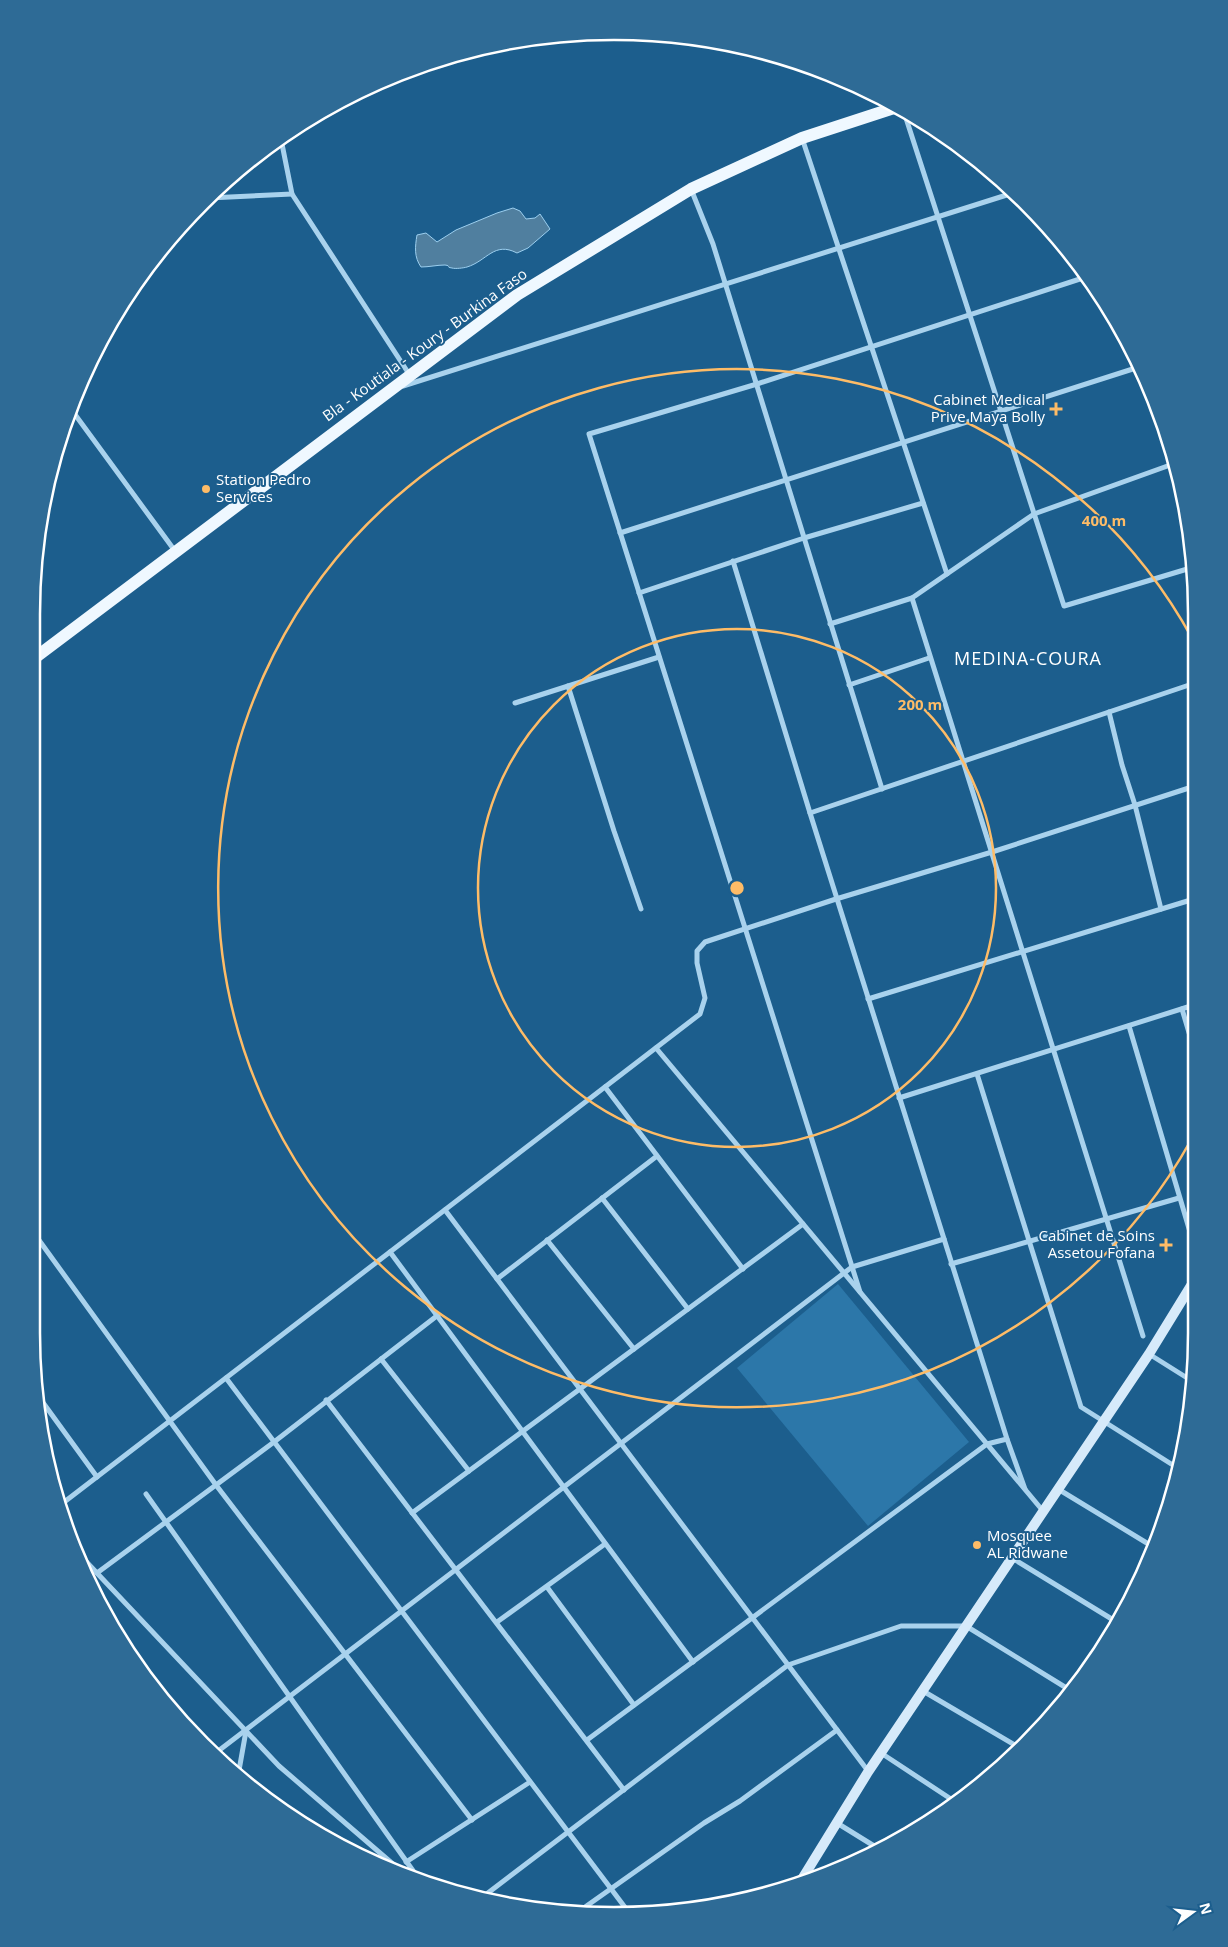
<svg xmlns="http://www.w3.org/2000/svg" width="1228" height="1947" font-family="'Open Sans',sans-serif">
<style>
.green{fill:#2c77a9}
.water{fill:#507f9f;stroke:#9ccfef}
.lines{fill:none;stroke-linecap:round;stroke-linejoin:round}
.street{stroke:#a9d2ed;stroke-width:5}
.secondary{stroke:#d6eafa;stroke-width:10}
.primary{stroke:#eff8ff;stroke-width:12}
.ring{fill:none;stroke:#febc67;stroke-width:2.5}
.poi-dot{fill:#febc67;stroke:#1c5e8d;stroke-width:2}
.labels{text-anchor:middle;stroke-width:4;stroke-linejoin:round;paint-order:stroke}
.street-label{font-size:15px;fill:#fff;stroke:#1c5e8d}
.poi-label{font-size:15px;fill:#fff;stroke:#1c5e8d;text-anchor:end}
.quarter-label{font-size:18px;letter-spacing:1px;fill:#fff;stroke:#1c5e8d}
.rim{fill:none;stroke:#fff;stroke-width:2.5}
.centre{fill:#febc67;stroke:#1c5e8d;stroke-width:2.5}
.ring-label{font-size:15px;text-anchor:middle;font-weight:bold;fill:#febc67;stroke:#1c5e8d;stroke-width:4;stroke-linejoin:round;paint-order:stroke}
</style>
<rect width="100%" height="100%" fill="#1c5e8d"/>
<polygon class="green" points="838,1284 969,1442 868,1526 737,1368"/>
<path class="water" d="M 513,208 L 520,211 L 526,219 L 535,218 L 540,214 L 550,229 L 528,248 L 517,253 C 494,241 487,261 467,267 C 464,268 455,269 452,268 C 445,267 452,266 445,265 C 437,265 429,267 421,267 C 414,257 415,247 417,235 L 426,233 L 437,242 L 456,230 L 497,213 Z"/>
<g class="lines">
<g class="street">
<polyline points="904,112 1064,606 1194,567"/>
<polyline points="802,138 947,574"/>
<polyline points="281,139 292,194 409,374"/>
<polyline points="691,189 713,244 882,789"/>
<polyline points="209,198 292,194"/>
<polyline points="403,386 1013,193"/>
<polyline points="71,409 175,551"/>
<polyline points="620,533 1139,367"/>
<polyline points="733,561 810,813 1007,1439 1025,1489"/>
<polyline points="639,593 804,538 923,503"/>
<polyline points="912,598 1034,514 1173,464"/>
<polyline points="830,624 912,598 1143,1336"/>
<polyline points="849,685 929,658"/>
<polyline points="568,686 614,831 641,909"/>
<polyline points="515,703 659,657"/>
<polyline points="1109,712 1122,765 1135,805 1161,909"/>
<polyline points="810,813 1195,683"/>
<polyline points="868,999 1194,899"/>
<polyline points="1182,1009 1193,1046"/>
<polyline points="1129,1026 1193,1242"/>
<polyline points="656,1048 1043,1511"/>
<polyline points="977,1074 1081,1407 1176,1467"/>
<polyline points="605,1087 743,1269"/>
<polyline points="899,1098 1194,1005"/>
<polyline points="602,1198 688,1309"/>
<polyline points="445,1210 868,1771"/>
<polyline points="36,1236 216,1485 472,1820"/>
<polyline points="547,1240 634,1349"/>
<polyline points="390,1252 693,1662"/>
<polyline points="951,1264 1179,1198"/>
<polyline points="497,1279 657,1156"/>
<polyline points="860,1292 589,434 757,384 1086,277"/>
<polyline points="1149,1354 1192,1381"/>
<polyline points="381,1359 469,1471"/>
<polyline points="226,1378 630,1914"/>
<polyline points="36,1393 97,1477"/>
<polyline points="326,1400 624,1790"/>
<polyline points="1058,1489 1155,1548"/>
<polyline points="146,1494 421,1882"/>
<polyline points="59,1506 700,1014 705,998 697,963 697,951 705,942 836,899 992,852 1195,786"/>
<polyline points="412,1513 803,1224"/>
<polyline points="79,1554 279,1766 408,1877"/>
<polyline points="1012,1558 1115,1621"/>
<polyline points="97,1573 274,1442 438,1315"/>
<polyline points="547,1587 634,1705"/>
<polyline points="497,1622 605,1544"/>
<polyline points="923,1691 1020,1748"/>
<polyline points="587,1740 987,1444 1007,1439"/>
<polyline points="881,1753 957,1803"/>
<polyline points="213,1755 844,1273 852,1267 944,1239"/>
<polyline points="238,1776 246,1731"/>
<polyline points="837,1823 879,1849"/>
<polyline points="406,1862 530,1782"/>
<polyline points="480,1899 788,1665 901,1626 966,1626 1073,1692"/>
<polyline points="578,1912 704,1823 740,1801 837,1730"/>
</g>
<polyline class="secondary" points="799,1884 868,1772 1149,1354 1192,1284"/>
<polyline class="primary" points="36,657 517,295 691,189 802,138 897,107"/>
</g>
<g class="ring">
<circle cx="737" cy="888" r="259"/>
<path d="M1191 1140A519 519 0 1 1 1193 640"/>
</g>
<g class="poi-dot">
<path d="M1053.5 401.5h5v5h5v5h-5v5h-5v-5h-5v-5h5z"/>
<circle cx="206" cy="489" r="5"/>
<path d="M1163.5 1237.5h5v5h5v5h-5v5h-5v-5h-5v-5h5z"/>
<circle cx="977" cy="1545" r="5"/>
</g>
<g class="labels">
<g class="street-label">
<text transform="translate(425 345) rotate(-36)" y="5">Bla - Koutiala - Koury - Burkina Faso</text>
</g>
<g class="poi-label">
<text x="1045" y="405">Cabinet Medical<tspan x="1045" dy="17">Prive Maya Bolly</tspan></text>
<text x="216" y="485" text-anchor="start">Station Pedro<tspan x="216" dy="17">Services</tspan></text>
<text x="1155" y="1241">Cabinet de Soins<tspan x="1155" dy="17">Assetou Fofana</tspan></text>
<text x="987" y="1541" text-anchor="start">Mosquee<tspan x="987" dy="17">AL Ridwane</tspan></text>
</g>
<g class="quarter-label">
<text x="1028" y="665">MEDINA-COURA</text>
</g>
</g>
<path d="M0 0H1228V1947H0ZM614 40H614A574 574 0 0 1 1188 614V1333A574 574 0 0 1 614 1907H614A574 574 0 0 1 40 1333V614A574 574 0 0 1 614 40Z" fill="#2e6b96" fill-rule="evenodd"/>
<path class="rim" d="M614 40H614A574 574 0 0 1 1188 614V1333A574 574 0 0 1 614 1907H614A574 574 0 0 1 40 1333V614A574 574 0 0 1 614 40Z"/>
<circle cx="737" cy="888" r="8" class="centre"/>
<g class="ring-label">
<text x="1104" y="526">400 m</text>
<text x="920" y="710">200 m</text>
</g>
<g transform="translate(1193 1912) rotate(75)" stroke="#1c5e8d" stroke-width="4" paint-order="stroke">
<path d="M0-4L9 19L0 12L-9 19Z" fill="#ffffff"/>
<text y="-8" font-size="14" font-weight="bold" text-anchor="middle" fill="#ffffff">N</text>
</g>
</svg>
